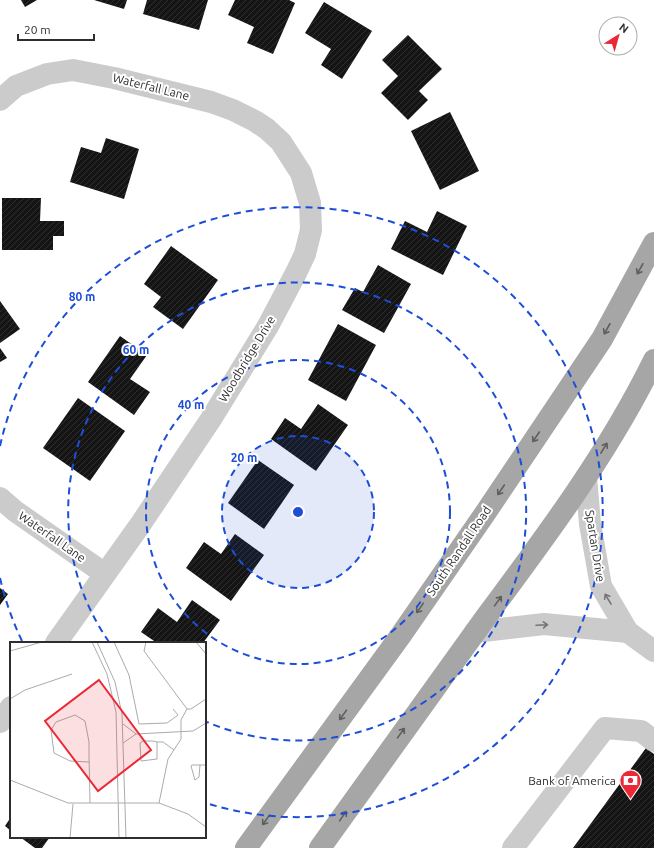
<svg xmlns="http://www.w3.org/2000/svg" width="654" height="848" font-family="Ubuntu,sans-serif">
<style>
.building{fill:url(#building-hatch)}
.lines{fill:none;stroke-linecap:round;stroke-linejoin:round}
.minor{stroke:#cbcbcb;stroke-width:22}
.major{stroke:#a6a6a6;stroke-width:22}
.oneway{stroke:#5e5e5e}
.oneway2{stroke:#757575}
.ring{fill:none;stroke:#1d4ed8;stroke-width:2;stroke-dasharray:7 5}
.labels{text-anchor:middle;stroke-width:4;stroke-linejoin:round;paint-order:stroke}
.street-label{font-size:12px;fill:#2e2e2e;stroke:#fff}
.poi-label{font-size:12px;fill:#2e2e2e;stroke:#fff;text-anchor:end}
.inset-road{fill:none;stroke:#ababab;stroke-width:1}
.view{fill:#ec2837;fill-opacity:0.15;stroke:#ec2837;stroke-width:2}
.inset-edge{fill:none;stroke:#2e2e2e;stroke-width:2}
.centre{fill:#1d4ed8;stroke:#fff;stroke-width:2}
.ring-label{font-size:12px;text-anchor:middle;font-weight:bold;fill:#1d4ed8;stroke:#fff;stroke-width:4;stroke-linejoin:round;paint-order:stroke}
</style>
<defs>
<pattern id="building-hatch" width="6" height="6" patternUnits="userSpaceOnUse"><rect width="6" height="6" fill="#151515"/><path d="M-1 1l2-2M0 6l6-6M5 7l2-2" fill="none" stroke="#2f2f2f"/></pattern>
</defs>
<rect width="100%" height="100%" fill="#fff"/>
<g class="building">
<polygon points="21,0 37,0 25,7"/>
<polygon points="94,0 127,0 124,9"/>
<polygon points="147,0 208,0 199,30 143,14"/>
<polygon points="235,0 289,0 295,3 273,54 247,43 254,27 228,15"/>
<polygon points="324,2 372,31 342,79 321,65 331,49 305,33"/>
<polygon points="408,35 442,69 419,91 428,100 408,120 381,93 398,76 382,60"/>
<polygon points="450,112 479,171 440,190 411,131"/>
<polygon points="106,138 139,149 124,199 70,182 81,147 101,153"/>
<polygon points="2,198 41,198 40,221 64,221 64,236 53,236 53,250 2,250"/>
<polygon points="437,211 467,226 443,275 391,249 405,221 427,232"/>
<polygon points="171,246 218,280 183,329 153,307 161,297 144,284"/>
<polygon points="378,265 411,284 384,333 342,310 355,288 363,292"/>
<polygon points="0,301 20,329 0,343"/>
<polygon points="338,324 376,345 346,401 308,380"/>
<polygon points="120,336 147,355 130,379 150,392 134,415 88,382"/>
<polygon points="0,348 7,358 0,362"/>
<polygon points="78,398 125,431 90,481 43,448"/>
<polygon points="318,404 348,425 316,471 271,439 285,418 301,429"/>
<polygon points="258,460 294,485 264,529 228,503"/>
<polygon points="235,534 264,555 231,601 186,568 204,542 221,554"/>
<polygon points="0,588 8,594 0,605"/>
<polygon points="192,600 220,620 203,643 157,643 141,632 158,608 177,622"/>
<polygon points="646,748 654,754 654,848 573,848"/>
<polygon points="11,817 11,831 5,826"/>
<polygon points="20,837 50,837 42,848 35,848"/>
</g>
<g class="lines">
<g class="minor">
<polyline points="0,100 16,86 47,74 73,70 114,78 211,102 233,110 255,121 267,129 281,142 301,173 310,203 311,230 305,254 296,273 268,326 211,419 140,525 56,643"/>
<polyline points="586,477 590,524 601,586 628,632 654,651"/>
<polyline points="0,498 15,511 105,574"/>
<polyline points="475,632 544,624 628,632"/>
<polyline points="0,722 11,707"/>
<polyline points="513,848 605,728 641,731 654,741"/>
</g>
<g class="major">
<polyline points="246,848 401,635 486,512 602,339 654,243"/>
<path d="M 320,848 C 375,771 430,694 486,617 C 547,535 609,452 654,360"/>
</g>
</g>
<defs><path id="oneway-shaft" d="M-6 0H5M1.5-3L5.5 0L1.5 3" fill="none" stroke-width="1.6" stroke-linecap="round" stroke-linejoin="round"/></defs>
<g class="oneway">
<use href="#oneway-shaft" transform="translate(640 269) rotate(119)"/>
<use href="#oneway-shaft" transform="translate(607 329) rotate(119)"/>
<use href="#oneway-shaft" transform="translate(536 437) rotate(124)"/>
<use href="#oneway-shaft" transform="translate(604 448) rotate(-58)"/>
<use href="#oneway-shaft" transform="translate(501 490) rotate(124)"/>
<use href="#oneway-shaft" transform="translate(498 601) rotate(-54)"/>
<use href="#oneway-shaft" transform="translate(420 608) rotate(125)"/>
<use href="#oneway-shaft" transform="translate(343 715) rotate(126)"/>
<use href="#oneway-shaft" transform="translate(401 733) rotate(-54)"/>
<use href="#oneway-shaft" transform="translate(343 816) rotate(-55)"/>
<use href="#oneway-shaft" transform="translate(266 820) rotate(126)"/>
</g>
<g class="oneway2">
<use href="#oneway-shaft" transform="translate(608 599) rotate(-121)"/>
<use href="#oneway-shaft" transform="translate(542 625) rotate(-3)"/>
</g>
<circle cx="298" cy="512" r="76" fill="#1d4ed8" fill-opacity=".12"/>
<g class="ring">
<circle cx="298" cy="512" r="76"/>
<circle cx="298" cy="512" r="152"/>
<path d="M109 642A229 229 0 1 1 207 722"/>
<path d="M22 641A305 305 0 0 1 0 578M0 446A305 305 0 1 1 206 803"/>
</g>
<defs>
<symbol id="bank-pin" viewBox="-11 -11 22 30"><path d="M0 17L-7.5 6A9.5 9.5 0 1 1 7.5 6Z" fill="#ec2837" stroke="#fff"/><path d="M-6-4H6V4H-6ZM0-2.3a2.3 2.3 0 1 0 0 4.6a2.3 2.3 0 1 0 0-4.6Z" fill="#fff"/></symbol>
</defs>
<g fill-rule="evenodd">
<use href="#bank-pin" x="618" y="768" width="25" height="34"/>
</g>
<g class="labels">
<g class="street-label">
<text transform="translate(151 87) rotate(14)" y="4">Waterfall Lane</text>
<text transform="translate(247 359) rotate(-59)" y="4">Woodbridge Drive</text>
<text transform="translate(52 537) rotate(35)" y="4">Waterfall Lane</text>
<text transform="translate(595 546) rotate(81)" y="4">Spartan Drive</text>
<text transform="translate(459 551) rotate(-56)" y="4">South Randall Road</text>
</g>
<g class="poi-label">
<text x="616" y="785">Bank of America</text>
</g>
</g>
<g transform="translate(10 642)">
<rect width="196" height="196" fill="#fff"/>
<path class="inset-road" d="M 82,0 L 97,32 L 106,70 L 109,196M 87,0 L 105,40 L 112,72 L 116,196M 104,0 L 119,33 L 129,82 L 157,81 L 168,73 L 163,67M 136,0 L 134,9 L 177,67 L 171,78 L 171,97 L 158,117 L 149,161M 186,0 L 196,12M 0,9 L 32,0M 0,57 L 15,48 L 62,32M 177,67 L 181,67 L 196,57M 113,82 L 126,92 L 183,89 L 196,81M 0,84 L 0,110M 147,100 L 147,117 L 131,119 L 130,101 L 133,99 L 143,99 L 147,100 L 153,100 L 164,108M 113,101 L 126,92M 79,120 L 60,119 L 44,111 L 41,88 L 46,80 L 65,73 L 75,79 L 79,100 L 79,113 L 80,161M 190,123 L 189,135 L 185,138 L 181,124 L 182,123 L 196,123M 0,138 L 58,161 L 149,161 L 178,172 L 196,185M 60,196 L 63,162"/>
<path class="view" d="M 89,38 L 141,108 L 88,149 L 35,79 Z"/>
<rect width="196" height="196" class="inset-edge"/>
</g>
<circle cx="298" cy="512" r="6" class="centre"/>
<g class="ring-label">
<text x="82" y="301">80 m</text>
<text x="136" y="354">60 m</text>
<text x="191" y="409">40 m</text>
<text x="244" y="462">20 m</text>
</g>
<g transform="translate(618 36) rotate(37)"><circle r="19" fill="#ffffff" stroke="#ababab"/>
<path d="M0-3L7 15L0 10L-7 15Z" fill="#ec2837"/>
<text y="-6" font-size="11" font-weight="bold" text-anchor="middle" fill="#2e2e2e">N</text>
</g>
<path d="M18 34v6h76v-6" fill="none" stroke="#2e2e2e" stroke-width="2"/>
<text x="24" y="34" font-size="12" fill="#2e2e2e" stroke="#ffffff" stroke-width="3" paint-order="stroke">20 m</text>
</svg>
